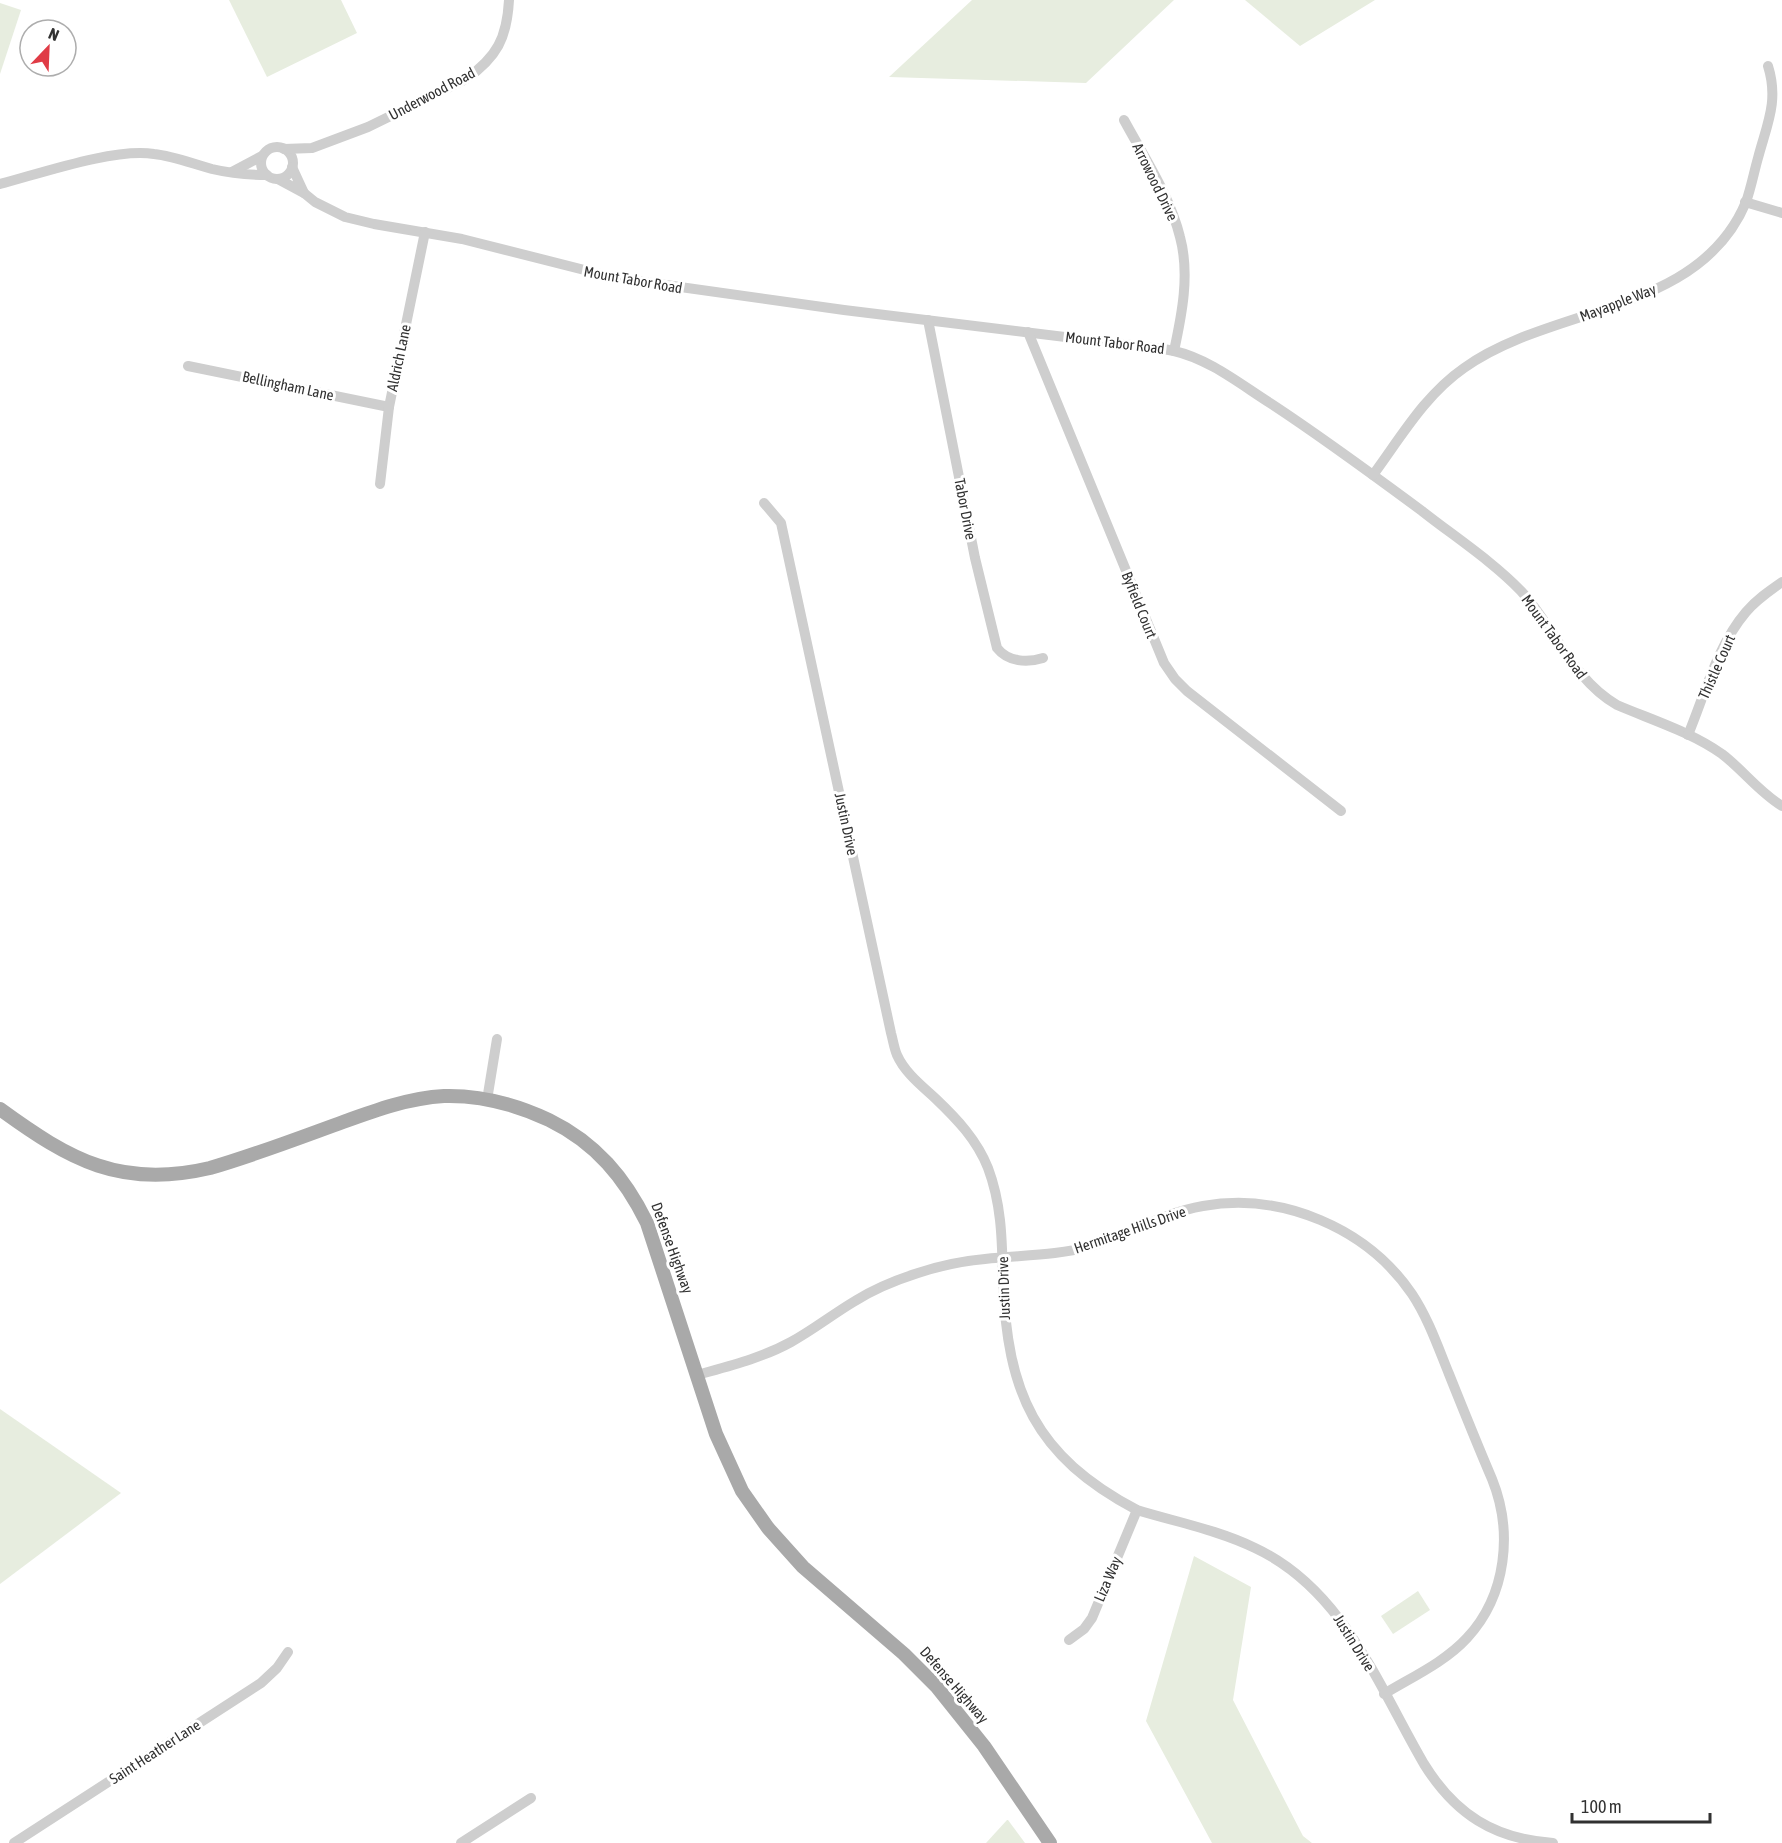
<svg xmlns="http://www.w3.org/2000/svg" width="1782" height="1843" font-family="'Asap Condensed',sans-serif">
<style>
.green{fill:#e7eddf}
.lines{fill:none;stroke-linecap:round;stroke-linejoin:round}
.minor{stroke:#cecece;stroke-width:10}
.major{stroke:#a9a9a9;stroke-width:14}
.labels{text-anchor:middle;stroke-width:6;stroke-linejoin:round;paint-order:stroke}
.street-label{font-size:15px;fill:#313131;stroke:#fff}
</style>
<rect width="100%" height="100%" fill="#fff"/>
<g class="green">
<polygon points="229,0 341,0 357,33 267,77"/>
<polygon points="972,0 1174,0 1086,83 889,77"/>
<polygon points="1245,0 1375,0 1300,46"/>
<polygon points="0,3 21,10 0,74"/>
<polygon points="0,1409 121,1493 0,1584"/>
<polygon points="1194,1556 1251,1587 1233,1700 1303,1836 1312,1843 1212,1843 1146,1721"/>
<polygon points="1418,1591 1430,1610 1393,1634 1381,1616"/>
<polygon points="1008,1820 1025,1843 986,1843 1007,1820"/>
</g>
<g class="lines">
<g class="minor">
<path d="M 1124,120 C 1144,157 1170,196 1180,237 C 1190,274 1182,314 1174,351"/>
<circle cx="277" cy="163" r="16"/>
<path d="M 284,149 L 312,148 L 368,127 L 466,79 C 497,57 507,38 509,0"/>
<polyline points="232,172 262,156"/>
<polyline points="278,179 304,193 292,167"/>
<path d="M 0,184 C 42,173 113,148 154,154 C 174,156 193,164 212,169 C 229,173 249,175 267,175"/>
<path d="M 304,193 L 315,202 L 345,217 L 374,224 L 462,239 L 616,278 L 844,310 L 1147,347 C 1156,348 1165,349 1174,351 C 1209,359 1240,384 1270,403 C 1322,437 1372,474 1422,511 C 1455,537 1492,561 1521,591 C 1555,628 1572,679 1617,705 C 1652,720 1691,732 1722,754 C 1743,770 1759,792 1782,806"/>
<polyline points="1745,202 1782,213"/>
<path d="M 928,320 L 975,558 L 997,648 C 1008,662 1027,663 1043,658"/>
<polyline points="1028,332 1164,663 1175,679 1187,691 1341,811"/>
<polyline points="188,366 389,407"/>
<path d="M 1373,475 C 1401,437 1425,395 1464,368 C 1551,305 1699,315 1746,202 C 1751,188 1754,172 1758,158 C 1767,124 1779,101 1768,66"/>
<polyline points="380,484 389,407 425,232"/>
<path d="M 764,503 L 781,523 L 891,1033 C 893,1040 894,1048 897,1055 C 905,1073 922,1086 936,1099 C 957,1119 977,1140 988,1168 C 1002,1205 1002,1242 1003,1280 C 1007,1393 1035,1456 1137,1510 C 1176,1522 1218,1530 1255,1548 C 1343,1589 1378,1685 1424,1764 C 1455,1814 1494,1839 1553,1843"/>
<path d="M 1688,735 C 1705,694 1717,646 1746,612 C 1756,600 1769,591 1782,582"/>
<polyline points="487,1100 497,1039"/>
<path d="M 697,1375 C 729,1366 762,1358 791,1342 C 813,1330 833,1314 855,1301 C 874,1289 896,1280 918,1273 C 939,1266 963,1261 985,1259 C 1021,1255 1056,1256 1091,1246 C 1129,1234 1163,1213 1203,1206 C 1282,1192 1367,1228 1412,1294 C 1428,1318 1438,1347 1449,1374 C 1463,1409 1477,1444 1492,1479 C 1513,1531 1507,1595 1467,1638 C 1445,1662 1412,1677 1384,1694"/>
<polyline points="1069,1640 1084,1629 1092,1618 1137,1510"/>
<polyline points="14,1843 261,1683 277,1668 288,1652"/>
<polyline points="461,1843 531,1798"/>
</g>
<path class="major" d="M 0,1109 C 70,1160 121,1189 210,1168 C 255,1155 299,1138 343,1122 C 376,1110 409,1098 444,1096 C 480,1095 517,1105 549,1120 C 596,1143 625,1178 647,1223 L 716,1434 L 742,1491 L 768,1528 L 803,1567 L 904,1654 L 936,1686 L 984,1746 L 1050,1843"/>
</g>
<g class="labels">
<g class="street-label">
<text transform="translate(432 94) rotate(-28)" y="5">Underwood Road</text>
<text transform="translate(1155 182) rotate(64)" y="5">Arrowood Drive</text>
<text transform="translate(633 280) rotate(10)" y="5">Mount Tabor Road</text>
<text transform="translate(1618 303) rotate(-21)" y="5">Mayapple Way</text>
<text transform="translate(1115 343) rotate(7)" y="5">Mount Tabor Road</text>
<text transform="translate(399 358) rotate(-78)" y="5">Aldrich Lane</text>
<text transform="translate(288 386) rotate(12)" y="5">Bellingham Lane</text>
<text transform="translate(965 509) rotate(79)" y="5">Tabor Drive</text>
<text transform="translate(1139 605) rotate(68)" y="5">Byfield Court</text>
<text transform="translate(1554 637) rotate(54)" y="5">Mount Tabor Road</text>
<text transform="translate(1717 667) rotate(-66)" y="5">Thistle Court</text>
<text transform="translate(846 824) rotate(78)" y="5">Justin Drive</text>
<text transform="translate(1130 1230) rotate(-19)" y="5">Hermitage Hills Drive</text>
<text transform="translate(672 1248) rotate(70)" y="5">Defense Highway</text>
<text transform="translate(1004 1288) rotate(-92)" y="5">Justin Drive</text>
<text transform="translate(1108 1579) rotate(-67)" y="5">Liza Way</text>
<text transform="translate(1354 1643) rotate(58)" y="5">Justin Drive</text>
<text transform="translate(954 1685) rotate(49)" y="5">Defense Highway</text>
<text transform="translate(155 1752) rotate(-33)" y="5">Saint Heather Lane</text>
</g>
</g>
<g transform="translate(48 48) rotate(23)"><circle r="28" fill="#ffffff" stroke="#adadad" stroke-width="1.5"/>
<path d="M0-4.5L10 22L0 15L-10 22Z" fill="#e03b46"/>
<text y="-9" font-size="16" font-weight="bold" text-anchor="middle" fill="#313131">N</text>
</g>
<path d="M1572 1813v9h138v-9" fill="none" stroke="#313131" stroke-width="3"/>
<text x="1581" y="1813" font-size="18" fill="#313131" stroke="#ffffff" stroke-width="4.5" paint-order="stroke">100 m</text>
</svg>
